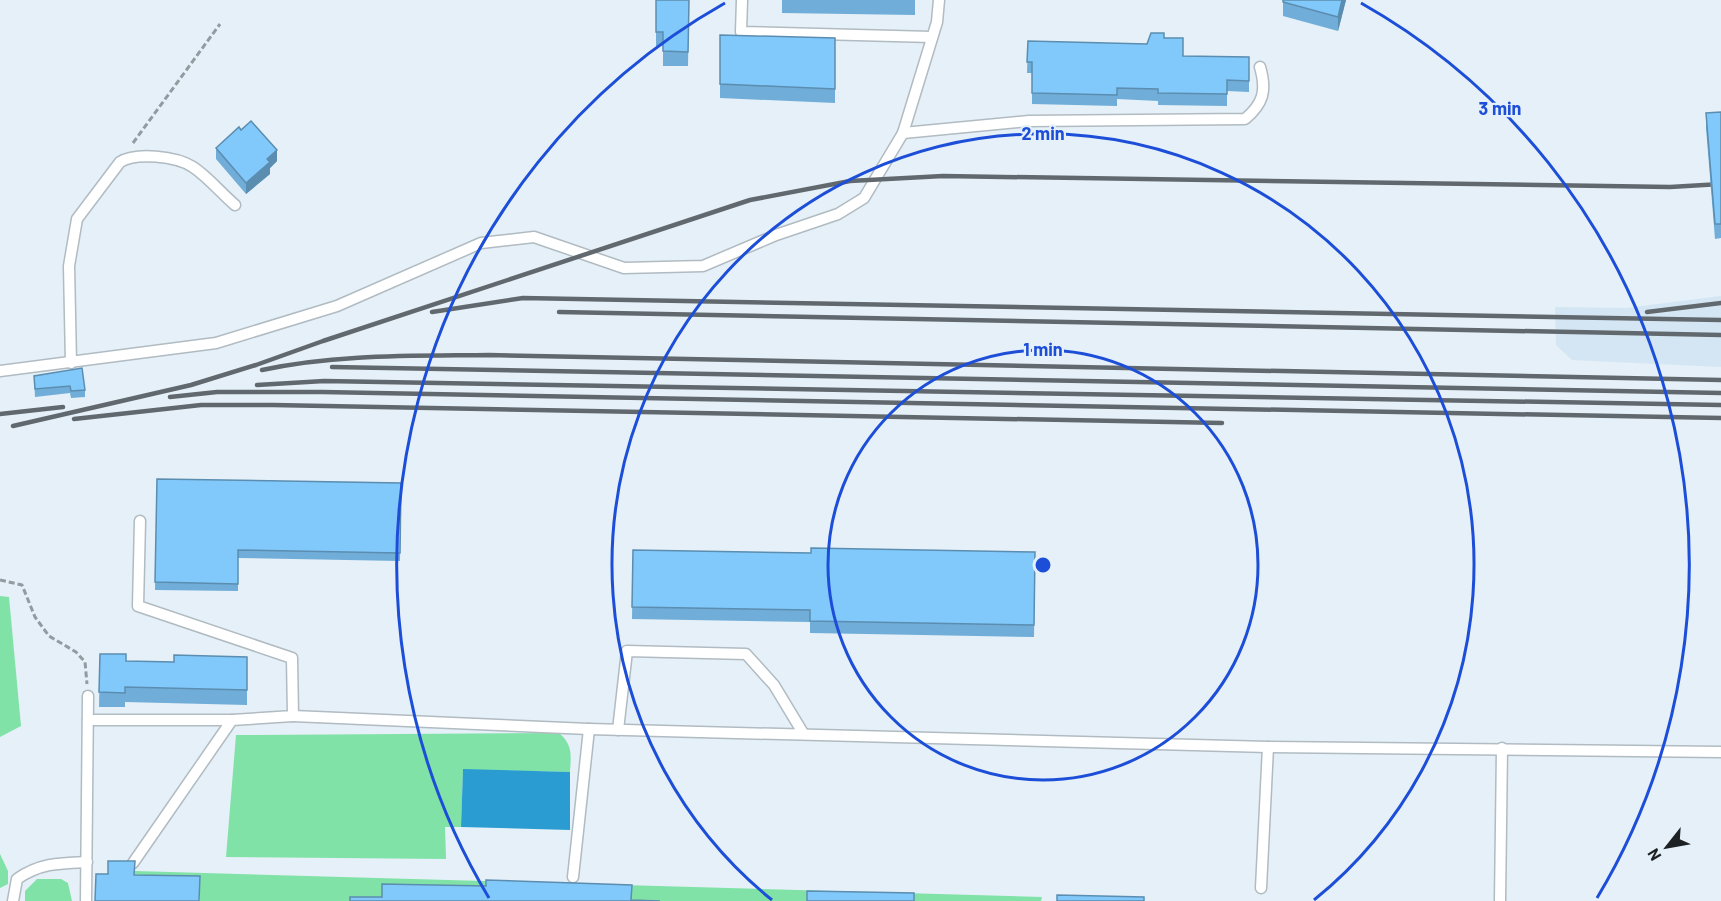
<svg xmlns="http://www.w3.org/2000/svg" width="1721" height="901" font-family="Barlow,sans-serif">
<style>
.built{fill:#d4e6f3}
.green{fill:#81e2a7}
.water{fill:#2a9cd2}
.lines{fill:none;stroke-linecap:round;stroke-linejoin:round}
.service-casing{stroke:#b1bbc2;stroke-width:13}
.path{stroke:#939ba1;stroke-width:3;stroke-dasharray:6 3;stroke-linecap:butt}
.service{stroke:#fff;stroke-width:10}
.rail{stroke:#62696e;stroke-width:4.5}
.wall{fill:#70add8}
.shaded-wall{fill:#5b8db0}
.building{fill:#82c9fb;stroke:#5b8db0;stroke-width:1.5}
.ring{fill:none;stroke:#1d4ed8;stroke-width:3}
.centre{fill:#1d4ed8;stroke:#e5f0f8;stroke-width:3}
.ring-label{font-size:18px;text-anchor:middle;font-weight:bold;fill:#1d4ed8;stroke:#e5f0f8;stroke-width:4.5;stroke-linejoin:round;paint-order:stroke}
</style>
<rect width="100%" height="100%" fill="#e5f0f8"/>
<polygon class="built" points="1721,296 1721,367 1572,360 1556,345 1555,307 1626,308"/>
<g class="green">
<polygon points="0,596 9,597 21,726 0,737"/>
<path d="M 559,733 C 573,745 571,755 570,772 L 463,770 L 461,827 L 445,827 L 446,859 L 226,857 L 236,735 Z"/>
<polygon points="0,854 8,871 8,884 0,888"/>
<polygon points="135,871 1042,897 1041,901 200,901 200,887 134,885"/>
<polygon points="37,879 61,879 68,883 72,901 25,901 25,891"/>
</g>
<polygon class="water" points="463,769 570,772 570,830 461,827"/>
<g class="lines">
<defs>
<g id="service">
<polyline points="742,0 741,32 932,37"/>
<path d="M 903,133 L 1029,121 L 1245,119 C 1263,104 1267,91 1260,67"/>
<path d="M 71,363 L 69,266 L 77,219 L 120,162 C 136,152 176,156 193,167 C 208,177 221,193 235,205"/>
<polyline points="0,371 216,343 337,306 481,243 534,237 624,268 703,266 776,235 838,214 864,198 903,133 937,22 939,0"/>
<polyline points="293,716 589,729 1268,747 1721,752"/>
<polyline points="88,720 232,720"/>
<polyline points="618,730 627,651 746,654 774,685 803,733"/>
<polyline points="133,863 232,720 293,716 292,658 138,606 140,521"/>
<polyline points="573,877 589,729"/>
<polyline points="1261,888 1268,747"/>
<path d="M 13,901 L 17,879 C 40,863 60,863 87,862"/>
<polyline points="86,901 88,696"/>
<polyline points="1500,901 1502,748"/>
</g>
</defs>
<use href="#service" class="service-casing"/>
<g class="path">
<polyline points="133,143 220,24"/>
<polyline points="0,580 22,585 35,617 49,636 76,652 85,662 87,684"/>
</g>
<use href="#service" class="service"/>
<g class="rail">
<polyline points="432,312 523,298 1721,320"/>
<polyline points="559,312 1721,335"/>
<polyline points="1647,312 1721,303"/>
<polyline points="332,367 1721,393"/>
<path d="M 262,370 C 336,354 412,356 489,355 L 1721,380"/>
<polyline points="257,385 324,381 1721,405"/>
<polyline points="170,397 217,392 322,392 1721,418"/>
<polyline points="0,414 63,407"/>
<polyline points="74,419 201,405 273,405 1222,423"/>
<polyline points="13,426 191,385 256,365 323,341 750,200 850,181 943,176 1670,187 1721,184"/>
</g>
</g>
<g class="wall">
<polygon points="656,0 689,0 688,66 663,66 663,46 656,46"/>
<polygon points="782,0 915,0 915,15 782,13"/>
<polygon points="1346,0 1338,31 1283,16 1283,2"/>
<polygon points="720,35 835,38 835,103 720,98"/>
<polygon points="1164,38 1183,56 1249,57 1249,92 1227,91 1227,106 1158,105 1158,101 1117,99 1117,106 1032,104 1032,73 1027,73 1028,41 1147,44"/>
<polygon points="1721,112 1721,238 1715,239 1706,128 1706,113"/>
<polygon points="216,148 277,161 270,168 270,174 246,194 216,159"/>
<polygon points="34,376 85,390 85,397 71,398 70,393 35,397"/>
<polygon points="157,479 401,483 400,561 238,558 238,591 155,590"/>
<polygon points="633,550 811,553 1035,552 1034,637 810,633 810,622 632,619"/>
<polygon points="100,654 126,661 174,662 247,657 247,705 125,702 125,707 99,707"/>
</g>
<g class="shaded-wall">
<polygon points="1342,0 1346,0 1338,31 1338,17"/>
<polygon points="277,150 277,161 270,168 270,174 246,194 246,183 267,159"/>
</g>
<g class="building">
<polygon points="656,0 689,0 688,52 663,51 663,32 656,32"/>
<polygon points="1283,0 1342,0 1338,17 1283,2"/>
<polygon points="1151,33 1164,33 1164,38 1183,38 1183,56 1249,57 1249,81 1227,80 1227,94 1158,93 1158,89 1117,88 1117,95 1032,93 1032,62 1027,62 1028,41 1147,44"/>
<polygon points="720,35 835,38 835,89 720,84"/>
<polygon points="1721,112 1721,224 1715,224 1706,113"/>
<polygon points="251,121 277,150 267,159 270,162 246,183 216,148 239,127 241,130"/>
<polygon points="82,368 85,390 71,391 70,386 35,389 34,376"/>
<polygon points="157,479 401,483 400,553 238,550 238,584 155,582"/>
<polygon points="811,548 1035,552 1034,625 810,621 810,610 632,607 633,550 811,553"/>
<polygon points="100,654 126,654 126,661 174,662 174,655 247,657 247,690 125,687 125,693 99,692"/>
<polygon points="108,861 135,861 134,875 200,876 199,901 95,901 96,874 108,874"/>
<polygon points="486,880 632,885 631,900 660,901 350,901 350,897 382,897 382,884 486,886"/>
<polygon points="807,891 914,893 914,901 807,901"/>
<polygon points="1057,895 1144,897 1144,901 1057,901"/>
</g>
<g class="ring">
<circle cx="1043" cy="565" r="215"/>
<path d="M772 900A431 431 0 1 1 1314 900"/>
<path d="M489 898A646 646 0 0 1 725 3M1361 3A646 646 0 0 1 1597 898"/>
</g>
<circle cx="1043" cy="565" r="9" class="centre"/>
<g class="ring-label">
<text x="1500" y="115">3 min</text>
<text x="1043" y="140">2 min</text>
<text x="1043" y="356">1 min</text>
</g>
<g transform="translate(1667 847) rotate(239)" stroke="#e5f0f8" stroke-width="4.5" paint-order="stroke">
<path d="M0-4.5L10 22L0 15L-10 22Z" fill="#1d2124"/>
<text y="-9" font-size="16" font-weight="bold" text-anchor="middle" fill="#1d2124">N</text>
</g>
</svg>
